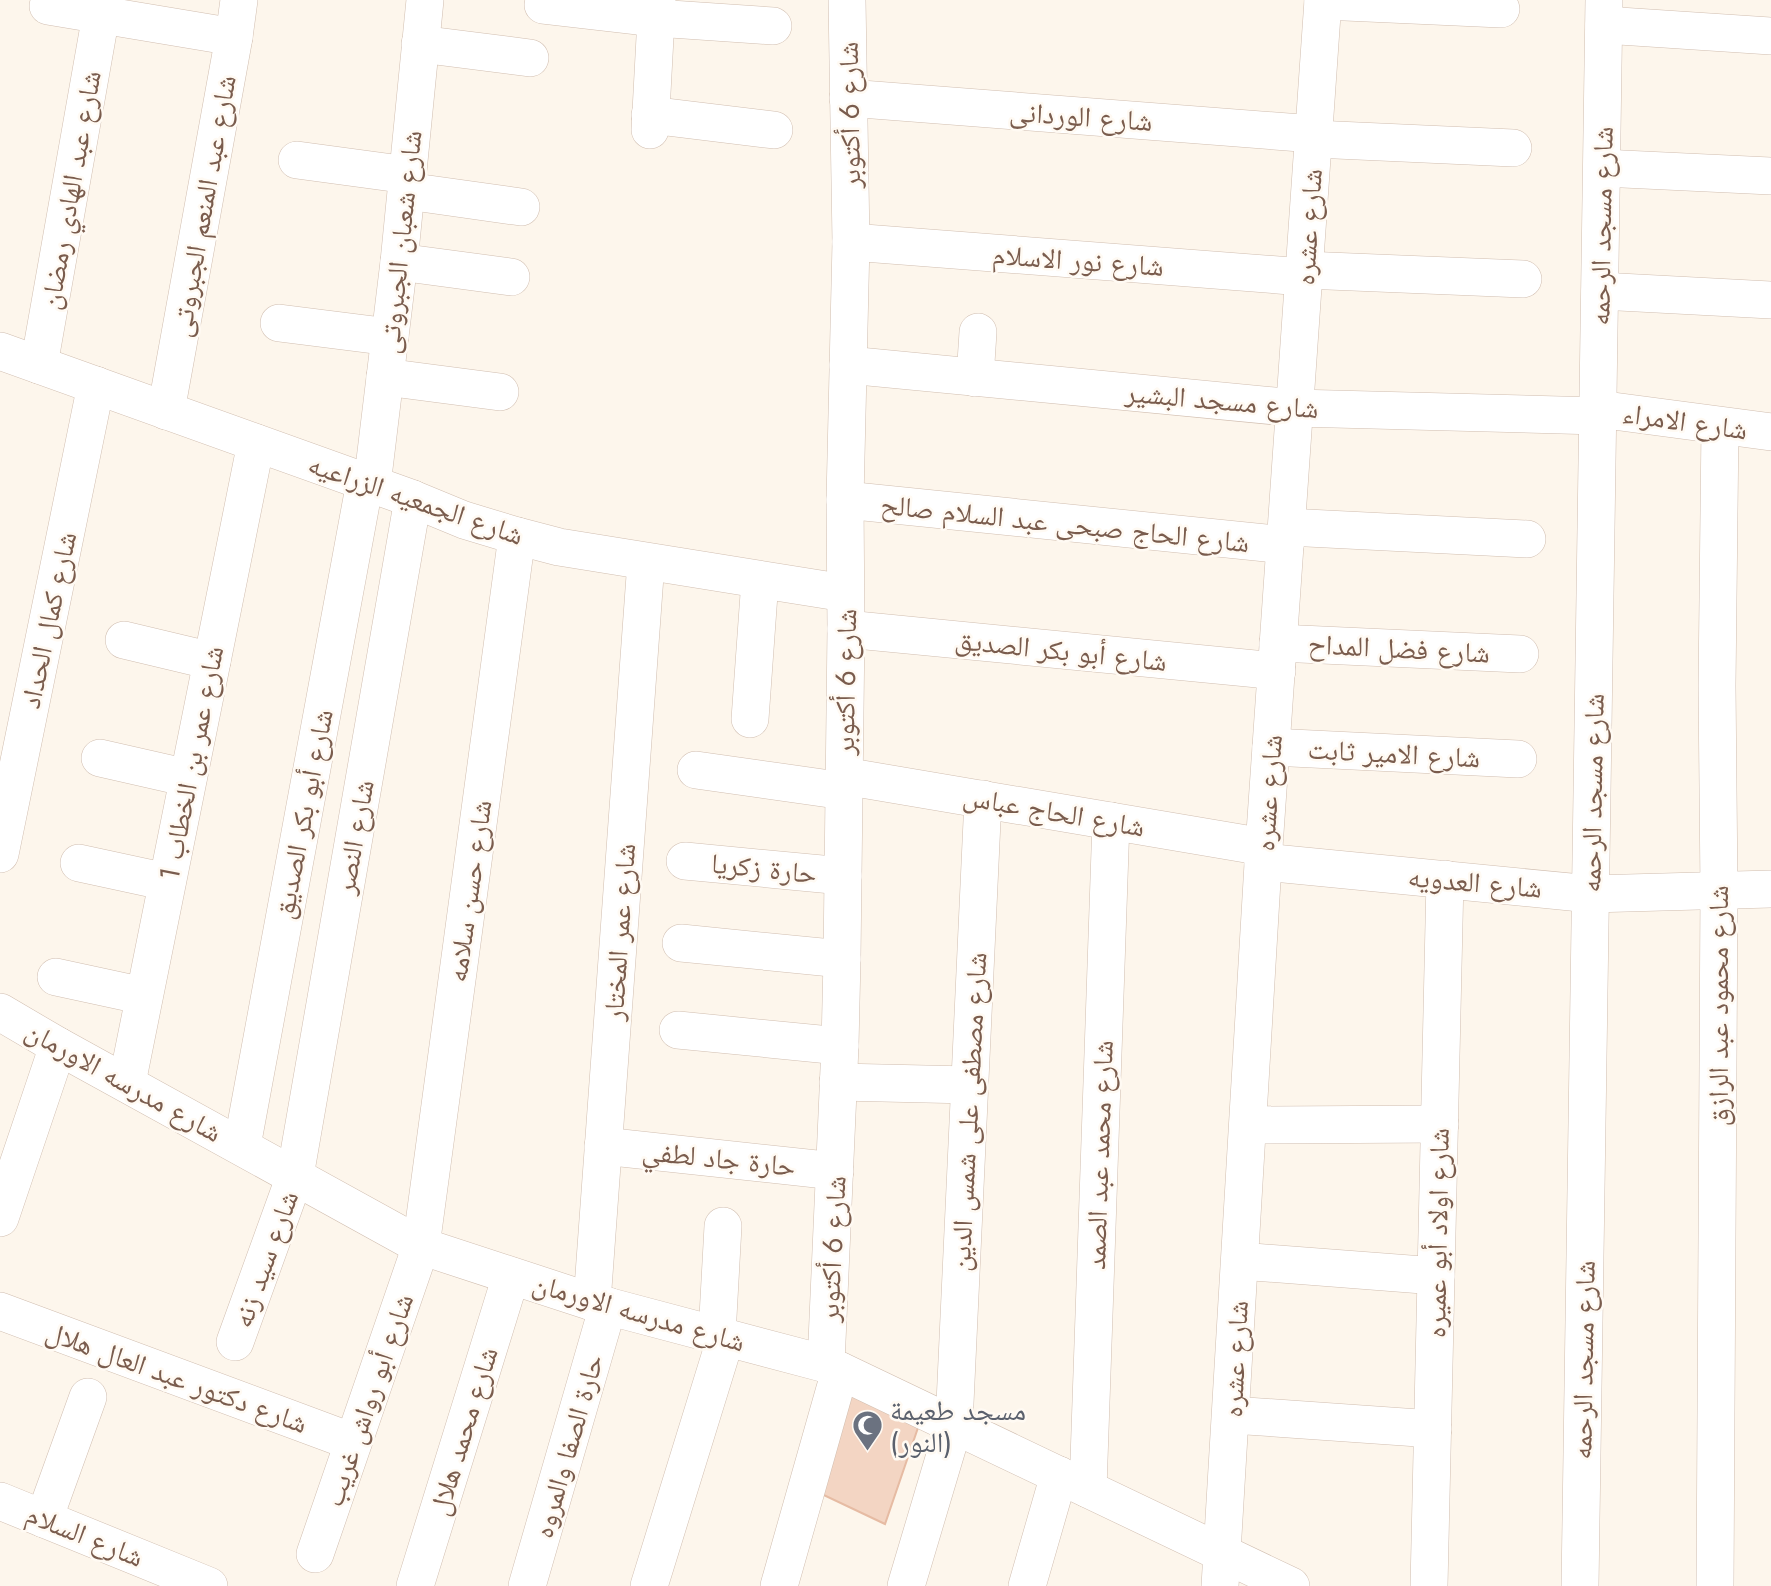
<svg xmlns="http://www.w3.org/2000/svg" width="1771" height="1586" font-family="Jost,'Noto Naskh Arabic',sans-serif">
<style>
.building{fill:#f3d5c3;stroke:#e6bba3;stroke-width:2}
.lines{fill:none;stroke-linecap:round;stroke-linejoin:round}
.minor-casing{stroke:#d1beb0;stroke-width:38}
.minor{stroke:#fff;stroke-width:37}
.labels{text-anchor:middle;stroke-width:5;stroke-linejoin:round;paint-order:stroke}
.street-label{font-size:28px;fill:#7a5c4d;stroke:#fffaf3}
.worship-label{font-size:28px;fill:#5b616d;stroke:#fffaf3;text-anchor:start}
</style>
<rect width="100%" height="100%" fill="#fdf6ec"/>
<polygon class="building" points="845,1378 922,1416 885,1524 813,1490"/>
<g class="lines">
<defs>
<g id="minor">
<polyline points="1323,1 1501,9"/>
<polyline points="543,5 656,18 773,26"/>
<polyline points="48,6 234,37"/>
<polyline points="1604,25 1771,36"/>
<polyline points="420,44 530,58"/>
<polyline points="848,98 1314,134"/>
<polyline points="650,115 774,130"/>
<polyline points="650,130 657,0"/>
<polyline points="1314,139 1513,148"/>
<polyline points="297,160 408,175"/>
<polyline points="1602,168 1771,176"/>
<polyline points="407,191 521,207"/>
<polyline points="851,242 1304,277"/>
<polyline points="399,262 511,277"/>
<polyline points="1304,270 1523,279"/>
<polyline points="1600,291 1771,300"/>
<polyline points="279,323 390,337"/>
<polyline points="0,351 413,499 464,520 517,536 559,547 845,593"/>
<polyline points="39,365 101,15"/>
<polyline points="848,365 1295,408 1598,416"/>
<polyline points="385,377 500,392"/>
<polyline points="975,378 978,332"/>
<polyline points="1598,409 1771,432"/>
<polyline points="166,411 234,37 239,0"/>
<polyline points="372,485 399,262 425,0"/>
<polyline points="845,500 1285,545"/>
<polyline points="1287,527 1527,539"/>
<polyline points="846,629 1277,671"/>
<polyline points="124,640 212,661"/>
<polyline points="1278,643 1520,654"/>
<polyline points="750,719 760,580"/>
<polyline points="1271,747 1518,759"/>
<polyline points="100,758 188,778"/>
<polyline points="696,770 844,791"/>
<polyline points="844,776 1264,847"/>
<polyline points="0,854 96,385"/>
<polyline points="685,861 843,876"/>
<polyline points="1263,862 1591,894 1771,889"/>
<polyline points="79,863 167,882"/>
<polyline points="681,943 842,959"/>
<polyline points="56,977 144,996"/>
<polyline points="0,1012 58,1046 421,1246 592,1302 826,1364 1291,1586"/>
<polyline points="678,1030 840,1046"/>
<polyline points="838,1082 970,1085"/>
<polyline points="127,1083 256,443"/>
<polyline points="1248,1125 1440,1124"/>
<polyline points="242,1146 365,482"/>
<polyline points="603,1146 835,1171"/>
<polyline points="0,1218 58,1046"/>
<polyline points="1240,1261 1436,1276"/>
<polyline points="592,1302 646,562"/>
<polyline points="0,1311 353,1442"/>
<polyline points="717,1335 723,1226"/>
<polyline points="235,1342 295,1176 413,499"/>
<polyline points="826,1364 840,1046 842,959 846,629 845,500 851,242 847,0"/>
<polyline points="1232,1415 1433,1429"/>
<polyline points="1088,1489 1111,821"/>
<polyline points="0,1501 209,1586"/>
<polyline points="44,1519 88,1397"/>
<polyline points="315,1554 421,1246 517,536"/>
<polyline points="415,1586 511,1276"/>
<polyline points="527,1586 608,1306"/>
<polyline points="649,1586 726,1337"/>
<polyline points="779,1586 840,1371"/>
<polyline points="906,1586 954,1425 983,799"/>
<polyline points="1027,1586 1059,1475"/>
<polyline points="1220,1586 1264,847 1323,0"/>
<polyline points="1429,1586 1445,879"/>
<polyline points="1580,1586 1604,0"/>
<polyline points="1715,1586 1719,890 1717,686 1720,426"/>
</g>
</defs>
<use href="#minor" class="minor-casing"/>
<use href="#minor" class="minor"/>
</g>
<defs>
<symbol id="mosque-pin" viewBox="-11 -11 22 30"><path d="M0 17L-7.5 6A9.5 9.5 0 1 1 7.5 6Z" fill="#6b7280" stroke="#fffaf3"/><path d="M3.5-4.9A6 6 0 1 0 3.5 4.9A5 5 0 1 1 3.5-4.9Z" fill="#fff"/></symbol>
</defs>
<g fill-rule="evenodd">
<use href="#mosque-pin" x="850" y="1408" width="35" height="47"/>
</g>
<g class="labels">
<g class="street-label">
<text transform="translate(849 115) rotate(-91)" y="10">شارع 6 أكتوبر</text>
<text transform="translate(1081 116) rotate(4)" y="10">شارع الوردانى</text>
<text transform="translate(70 190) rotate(-80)" y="10">شارع عبد الهادي رمضان</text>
<text transform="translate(203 206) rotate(-80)" y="10">شارع عبد المنعم الجبروتى</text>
<text transform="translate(1601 226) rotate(-89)" y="10">شارع مسجد الرحمه</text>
<text transform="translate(1308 227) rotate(-86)" y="10">شارع عشره</text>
<text transform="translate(400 242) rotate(-84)" y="10">شارع شعبان الجبروتى</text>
<text transform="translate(1078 260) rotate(4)" y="10">شارع نور الاسلام</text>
<text transform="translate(1222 400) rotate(5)" y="10">شارع مسجد البشير</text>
<text transform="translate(1685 421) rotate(8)" y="10">شارع الامراء</text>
<text transform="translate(416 499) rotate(19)" y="10">شارع الجمعيه الزراعيه</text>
<text transform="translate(1065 523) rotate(6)" y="10">شارع الحاج صبحى عبد السلام صالح</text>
<text transform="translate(48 620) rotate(-78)" y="10">شارع كمال الحداد</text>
<text transform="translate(1399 648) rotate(3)" y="10">شارع فضل المداح</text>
<text transform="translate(1061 650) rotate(6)" y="10">شارع أبو بكر الصديق</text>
<text transform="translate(845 682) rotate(-89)" y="10">شارع 6 أكتوبر</text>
<text transform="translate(1394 753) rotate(3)" y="10">شارع الامير ثابت</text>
<text transform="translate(191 763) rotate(-79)" y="10">شارع عمر بن الخطاب 1</text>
<text transform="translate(1268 793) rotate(-86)" y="10">شارع عشره</text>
<text transform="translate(1592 793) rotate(-89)" y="10">شارع مسجد الرحمه</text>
<text transform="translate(1054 811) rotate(10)" y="10">شارع الحاج عباس</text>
<text transform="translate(303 814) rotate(-79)" y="10">شارع أبو بكر الصديق</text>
<text transform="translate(354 837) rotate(-80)" y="10">شارع النصر</text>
<text transform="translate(764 868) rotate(6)" y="10">حارة زكريا</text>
<text transform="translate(1475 882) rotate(5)" y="10">شارع العدويه</text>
<text transform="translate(469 891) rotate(-82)" y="10">شارع حسن سلامه</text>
<text transform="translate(619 932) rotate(-86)" y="10">شارع عمر المختار</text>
<text transform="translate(1718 1006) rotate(-90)" y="10">شارع محمود عبد الرازق</text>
<text transform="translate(124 1081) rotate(29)" y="10">شارع مدرسه الاورمان</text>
<text transform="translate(968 1112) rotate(-87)" y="10">شارع مصطفى على شمس الدين</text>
<text transform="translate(1099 1155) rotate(-88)" y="10">شارع محمد عبد الصمد</text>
<text transform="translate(719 1158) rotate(6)" y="10">حارة جاد لطفي</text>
<text transform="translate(1437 1233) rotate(-89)" y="10">شارع اولاد أبو عميره</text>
<text transform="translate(832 1249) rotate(-87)" y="10">شارع 6 أكتوبر</text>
<text transform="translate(265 1259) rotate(-70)" y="10">شارع سيد زنه</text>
<text transform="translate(639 1312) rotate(16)" y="10">شارع مدرسه الاورمان</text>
<text transform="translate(1235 1359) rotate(-87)" y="10">شارع عشره</text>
<text transform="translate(1583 1360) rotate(-89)" y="10">شارع مسجد الرحمه</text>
<text transform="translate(177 1377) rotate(20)" y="10">شارع دكتور عبد العال هلال</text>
<text transform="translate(368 1400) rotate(-71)" y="10">شارع أبو رواش غريب</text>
<text transform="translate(463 1431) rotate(-73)" y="10">شارع محمد هلال</text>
<text transform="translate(568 1446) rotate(-74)" y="10">حارة الصفا والمروه</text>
<text transform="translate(85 1535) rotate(22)" y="10">شارع السلام</text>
</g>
<g class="worship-label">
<text x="890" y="1420">مسجد طعيمة<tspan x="890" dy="32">(النور)</tspan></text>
</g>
</g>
</svg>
